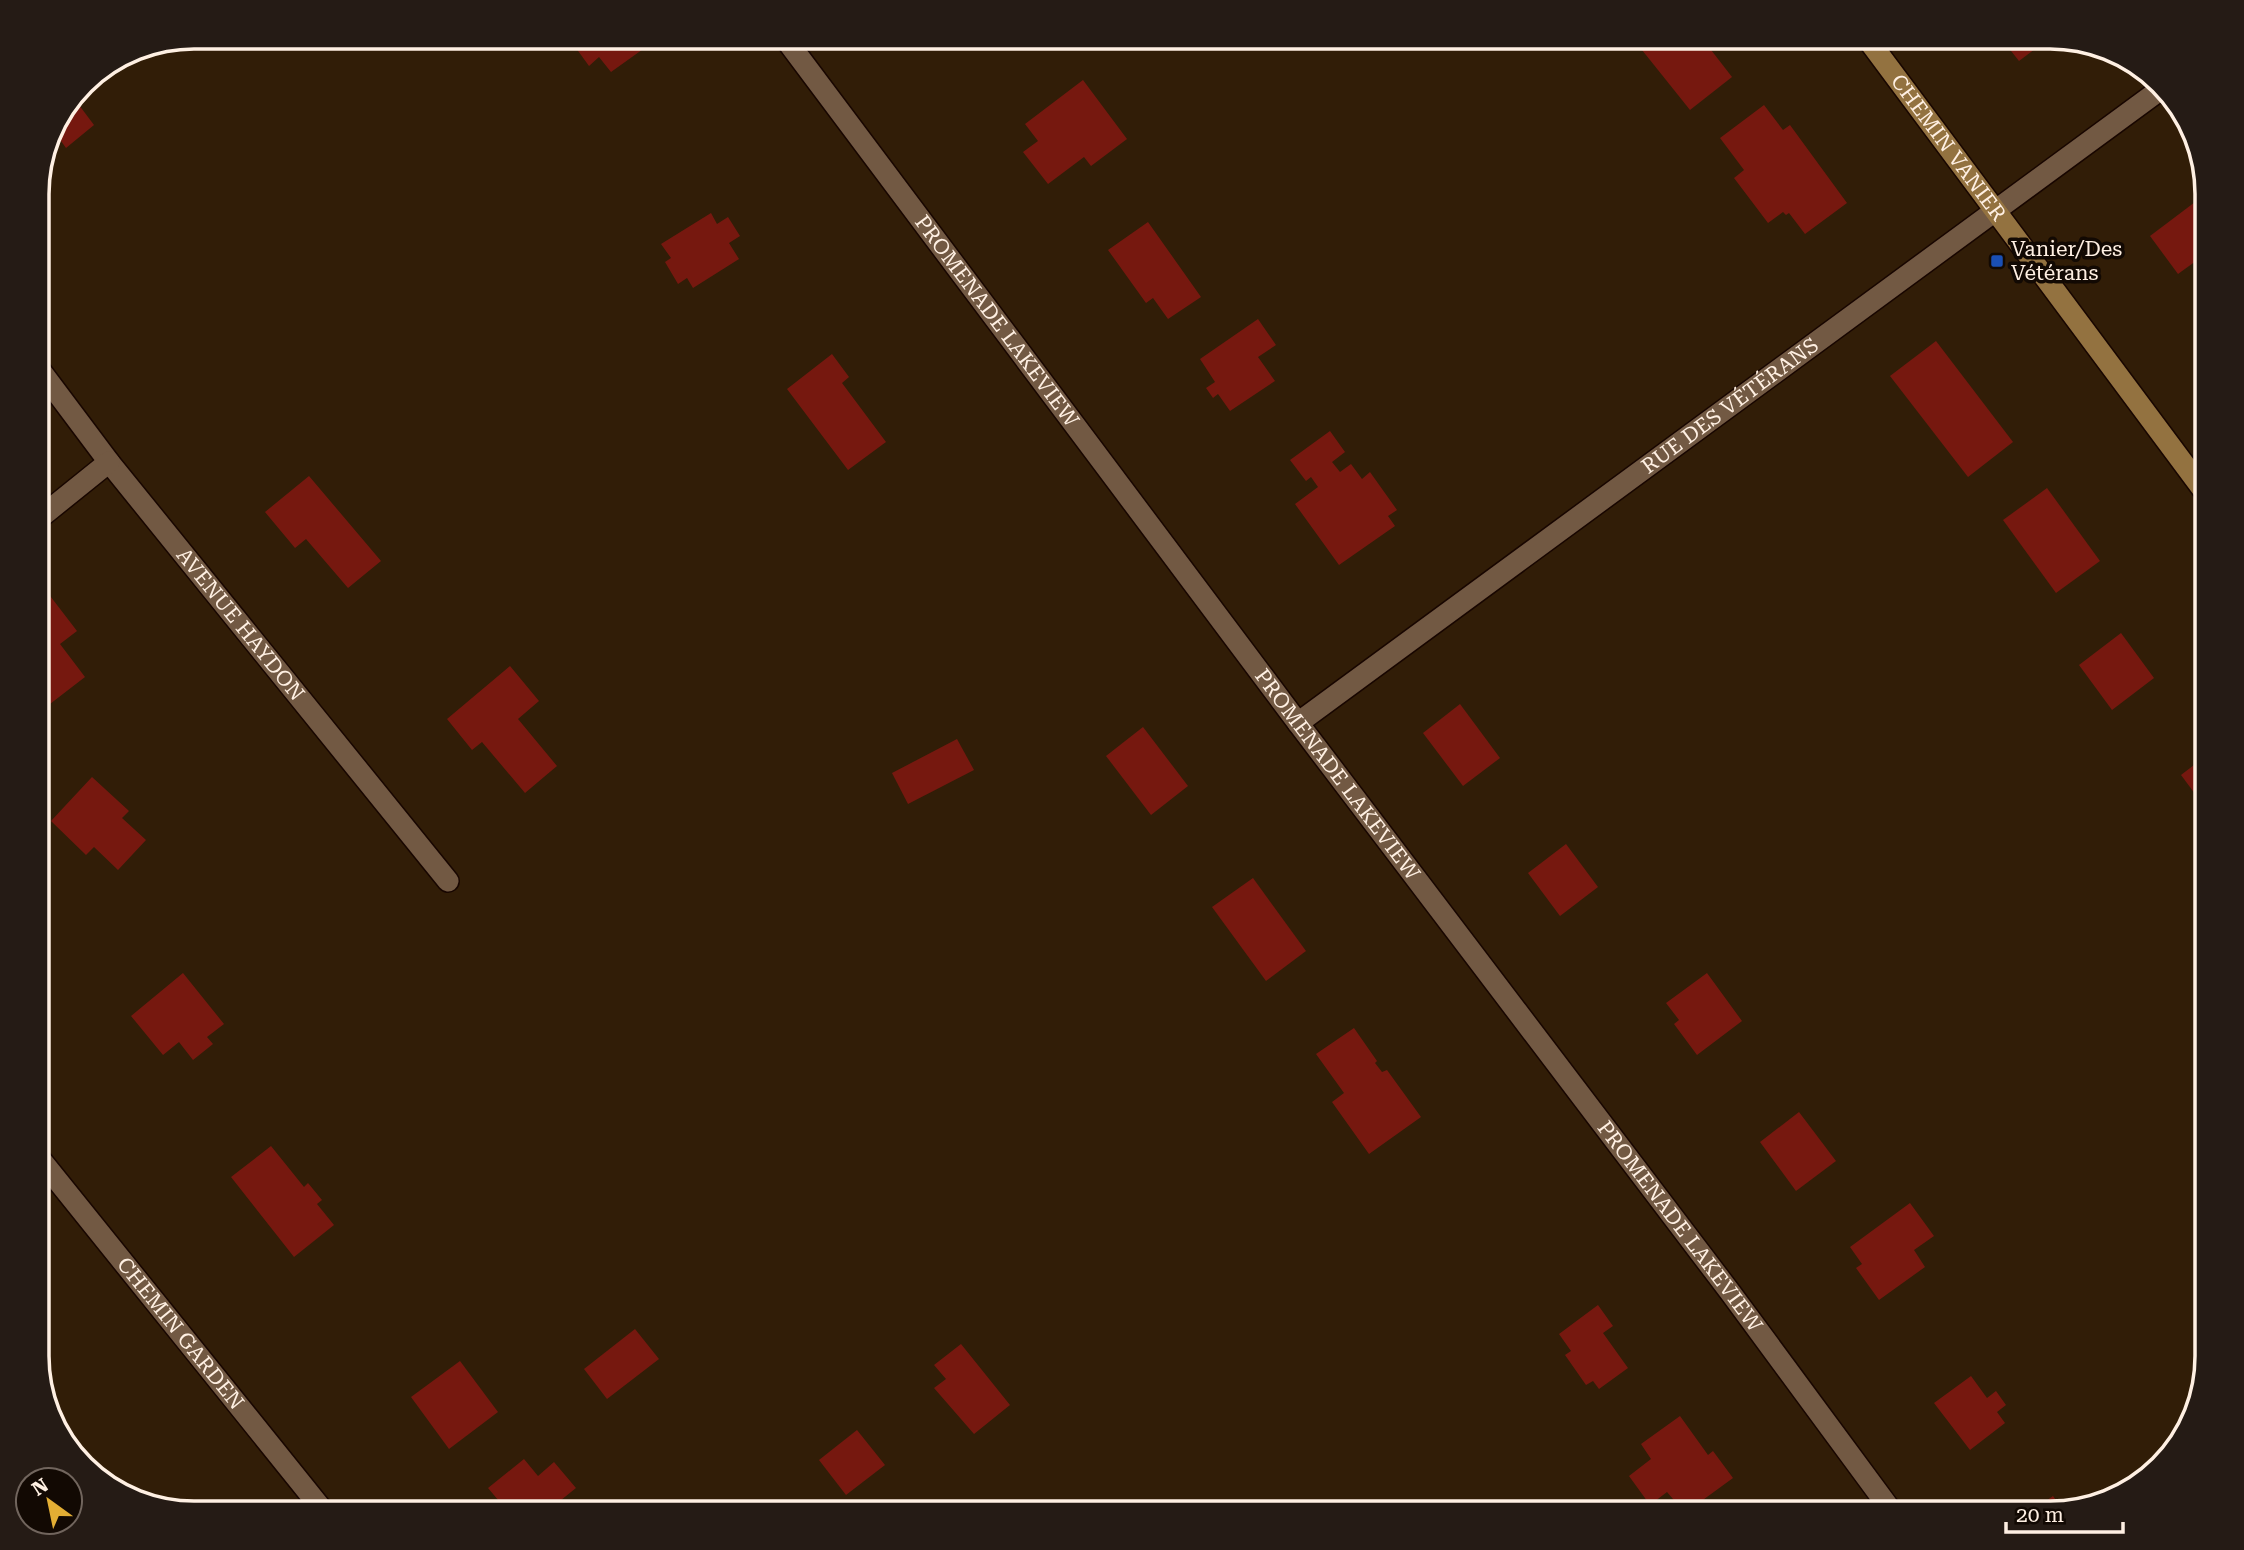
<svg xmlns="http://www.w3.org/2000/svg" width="2244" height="1550" font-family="'Roboto Serif',serif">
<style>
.building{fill:#76180f}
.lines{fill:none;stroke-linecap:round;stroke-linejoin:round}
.street-casing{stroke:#180600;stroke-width:24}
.secondary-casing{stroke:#180600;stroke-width:24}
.street{stroke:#725943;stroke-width:21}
.secondary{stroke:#937240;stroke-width:21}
.transit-dot{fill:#1a4fb4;stroke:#120903;stroke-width:2.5}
.labels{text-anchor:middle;stroke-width:7;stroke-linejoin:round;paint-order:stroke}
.street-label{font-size:21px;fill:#fff0e3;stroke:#120903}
.poi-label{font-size:21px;fill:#fff0e3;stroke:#120903;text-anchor:start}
.rim{fill:none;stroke:#fff0e3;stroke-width:3.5}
</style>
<rect width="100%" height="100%" fill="#311d07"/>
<g class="building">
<polygon points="568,37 650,37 653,42 611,72 599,57 589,66"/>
<polygon points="1638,37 1701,37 1732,77 1690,110 1634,40"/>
<polygon points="2000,37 2051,37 2019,61"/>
<polygon points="1083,80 1127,139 1091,166 1084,157 1048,184 1023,152 1038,141 1025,124"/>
<polygon points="73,97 94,125 66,148 61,141 49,151 47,148 53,125"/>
<polygon points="1764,105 1783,130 1790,125 1847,203 1805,234 1789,213 1786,215 1783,212 1768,223 1734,178 1744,170 1720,138"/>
<polygon points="2207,193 2207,253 2178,274 2150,236"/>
<polygon points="711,213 717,224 728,217 740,236 729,243 739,259 693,288 687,278 678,284 665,262 671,258 661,244"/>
<polygon points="1148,222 1201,297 1168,319 1153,298 1146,303 1108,250"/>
<polygon points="1258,319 1276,345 1258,357 1275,381 1230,411 1218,394 1213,398 1206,388 1215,382 1200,359"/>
<polygon points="1936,341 2013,442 1968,477 1890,376"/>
<polygon points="832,354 849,377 842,383 886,442 848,470 787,389"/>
<polygon points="1330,431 1345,452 1332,462 1340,472 1351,464 1362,479 1370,472 1397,510 1388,516 1395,526 1339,565 1295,504 1318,487 1311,477 1306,481 1290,460"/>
<polygon points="309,476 381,561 348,588 306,539 295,548 265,512"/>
<polygon points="2047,488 2100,561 2056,593 2003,520"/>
<polygon points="44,588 77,631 60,644 85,677 37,714 37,593"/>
<polygon points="2121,633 2154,678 2112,710 2079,665"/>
<polygon points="510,666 539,701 518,719 557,766 525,793 482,742 472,750 447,719"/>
<polygon points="1460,704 1500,758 1463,786 1423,733"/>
<polygon points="1143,727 1188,786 1151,815 1106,756"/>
<polygon points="957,739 974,770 908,804 892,773"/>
<polygon points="2207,755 2207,810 2181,775"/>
<polygon points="92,777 129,811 122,818 146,840 118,870 94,847 86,855 51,821"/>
<polygon points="1566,844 1598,887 1560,916 1528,873"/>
<polygon points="1253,878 1306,951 1266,981 1212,907"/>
<polygon points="183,973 224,1024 207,1037 213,1044 193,1060 179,1042 163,1055 131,1016"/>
<polygon points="1707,973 1742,1021 1697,1055 1674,1024 1679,1020 1666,1003"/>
<polygon points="1354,1028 1377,1061 1375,1063 1382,1072 1387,1070 1421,1117 1369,1154 1332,1102 1344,1093 1316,1054"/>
<polygon points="1799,1112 1836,1161 1796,1191 1760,1142"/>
<polygon points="271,1146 304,1187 308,1183 322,1200 317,1204 334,1225 294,1257 231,1177"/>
<polygon points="1910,1203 1934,1236 1914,1250 1925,1267 1879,1300 1856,1268 1862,1264 1850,1247"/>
<polygon points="1598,1305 1613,1326 1603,1333 1628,1368 1599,1389 1593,1381 1586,1385 1565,1355 1571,1351 1559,1334"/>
<polygon points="635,1329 659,1359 607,1399 584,1369"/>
<polygon points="961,1344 1010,1405 974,1434 934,1388 946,1379 934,1365"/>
<polygon points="460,1361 498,1412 449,1449 411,1397"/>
<polygon points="1971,1376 1987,1398 1996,1391 2006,1405 1997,1412 2005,1423 1970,1450 1934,1403"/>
<polygon points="1680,1416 1708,1455 1713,1451 1733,1478 1685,1513 1667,1492 1650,1505 1629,1476 1651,1459 1641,1444"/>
<polygon points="857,1430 885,1465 846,1495 819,1460"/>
<polygon points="524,1459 538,1476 554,1462 576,1488 545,1513 509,1513 488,1488"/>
<polygon points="2053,1496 2063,1510 2050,1513 2029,1513"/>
</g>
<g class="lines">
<defs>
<g id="street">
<path id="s1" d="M 784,37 L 1298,723 L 1730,1292 L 1893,1513"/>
<path id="s2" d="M 37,366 L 109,462 L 448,881"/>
<polyline points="37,520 109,462"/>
<path id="s3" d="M 1298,723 L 2161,89"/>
<path id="s4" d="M 37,1155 L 325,1513"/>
</g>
<g id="secondary">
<path id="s5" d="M 1866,37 L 2207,495"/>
</g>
</defs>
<use href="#street" class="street-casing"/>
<use href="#secondary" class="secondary-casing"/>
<use href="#street" class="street"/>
<use href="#secondary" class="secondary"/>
</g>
<rect class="transit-dot" x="1990" y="254" width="14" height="14" rx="3.5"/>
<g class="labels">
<g class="street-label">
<text dy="7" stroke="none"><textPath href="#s5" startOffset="138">CHEMIN VANIER</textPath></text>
<text dy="7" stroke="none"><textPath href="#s1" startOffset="355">PROMENADE LAKEVIEW</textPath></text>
<text dy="7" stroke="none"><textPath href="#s3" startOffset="536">RUE DES VÉTÉRANS</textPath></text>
<text dy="7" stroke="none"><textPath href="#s2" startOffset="329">AVENUE HAYDON</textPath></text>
<text dy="7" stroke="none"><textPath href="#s1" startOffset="922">PROMENADE LAKEVIEW</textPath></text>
<text dy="7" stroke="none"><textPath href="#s1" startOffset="1489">PROMENADE LAKEVIEW</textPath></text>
<text dy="7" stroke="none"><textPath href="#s4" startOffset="229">CHEMIN GARDEN</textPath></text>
</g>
<g class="poi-label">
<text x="2011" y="256">Vanier/Des<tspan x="2011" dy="24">Vétérans</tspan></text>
</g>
</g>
<path d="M0 0H2244V1550H0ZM194 49H2050A145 145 0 0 1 2195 194V1356A145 145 0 0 1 2050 1501H194A145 145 0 0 1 49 1356V194A145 145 0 0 1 194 49Z" fill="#251b15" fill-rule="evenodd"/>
<path class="rim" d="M194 49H2050A145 145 0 0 1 2195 194V1356A145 145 0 0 1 2050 1501H194A145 145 0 0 1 49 1356V194A145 145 0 0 1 194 49Z"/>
<g transform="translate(49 1501) rotate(327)"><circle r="33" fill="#120903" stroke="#71655d" stroke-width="2"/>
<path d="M0-5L12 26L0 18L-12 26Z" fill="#e3ae34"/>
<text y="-10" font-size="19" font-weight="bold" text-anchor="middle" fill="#fff0e3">N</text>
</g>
<path d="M2006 1522v10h117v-10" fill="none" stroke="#fff0e3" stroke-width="3.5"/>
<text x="2016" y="1522" font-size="21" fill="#fff0e3" stroke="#120903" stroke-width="5" paint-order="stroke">20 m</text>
</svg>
